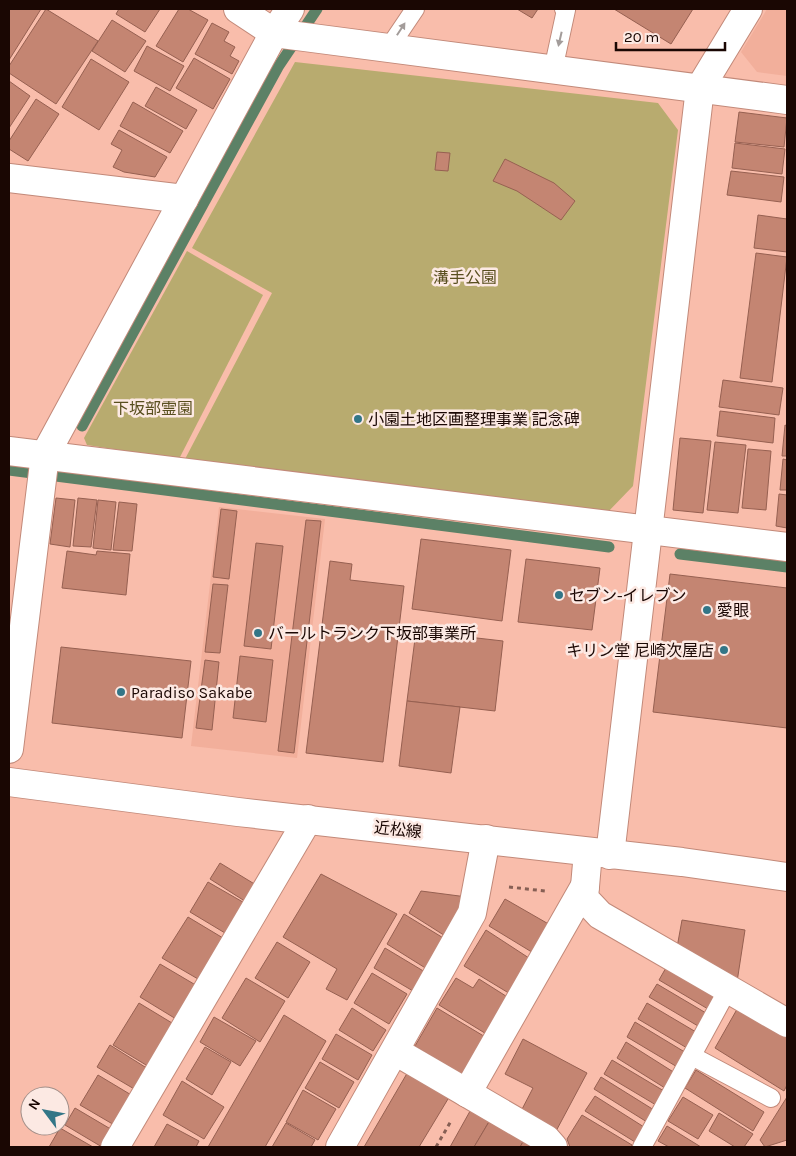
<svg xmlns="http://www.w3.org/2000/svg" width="796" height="1156" font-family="Karla,'Noto Sans JP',sans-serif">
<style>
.built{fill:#f2af9b}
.green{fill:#b8ab6f}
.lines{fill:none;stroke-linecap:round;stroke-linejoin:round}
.stream{stroke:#5c8166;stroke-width:11}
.building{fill:#c48572;stroke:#966051}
.lane-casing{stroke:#c28979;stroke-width:20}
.street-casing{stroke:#c28979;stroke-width:30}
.secondary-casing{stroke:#c28979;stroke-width:30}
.path{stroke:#865f54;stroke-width:3;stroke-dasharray:4 4;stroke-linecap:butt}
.lane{stroke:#fff;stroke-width:18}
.street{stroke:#fff;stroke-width:28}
.secondary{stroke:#fff;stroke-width:28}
.oneway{fill:#a39c9a}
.poi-dot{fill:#337687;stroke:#fce9e3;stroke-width:2}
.labels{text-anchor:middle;stroke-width:5;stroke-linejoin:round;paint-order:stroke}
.park-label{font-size:16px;fill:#594f1f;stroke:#fce9e3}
.poi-label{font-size:16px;fill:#1a0703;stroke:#fce9e3;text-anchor:start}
.street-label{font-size:16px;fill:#1a0703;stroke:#fce9e3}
</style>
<rect width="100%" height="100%" fill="#f9bdab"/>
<g class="built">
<polygon points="767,9 787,9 787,76 757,72 741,52"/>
<polygon points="219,507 325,519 297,758 191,746"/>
</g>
<g class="green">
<polygon points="295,62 658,103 678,130 633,486 606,514 184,461 272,293 192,248"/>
<polygon points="187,251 263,295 179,459 87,445 84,438"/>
</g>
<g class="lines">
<g class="stream">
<polyline points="82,426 278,67 317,9"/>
<polyline points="9,470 609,547"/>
<polyline points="680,554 787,567"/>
</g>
</g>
<g class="building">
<polygon points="9,9 41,9 9,60"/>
<polygon points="46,9 98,41 56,104 9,73 9,66"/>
<polygon points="119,9 160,9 145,32 116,14"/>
<polygon points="179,9 188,9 208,20 183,62 156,46"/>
<polygon points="517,9 538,9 532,18"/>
<polygon points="614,9 693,9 671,44"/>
<polygon points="112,20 146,41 125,72 92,51"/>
<polygon points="212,23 229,32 224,41 235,47 230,56 239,61 232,74 195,54"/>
<polygon points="147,46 184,66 170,91 134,71"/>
<polygon points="194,58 230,79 213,109 176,88"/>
<polygon points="91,59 129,82 99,130 62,107"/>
<polygon points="9,81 30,96 9,128"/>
<polygon points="156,87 197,110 186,129 145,106"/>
<polygon points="36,99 59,114 28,161 9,149 9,141"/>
<polygon points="133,102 183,131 170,153 120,126"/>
<polygon points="739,112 787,118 784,147 735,142"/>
<polygon points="119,130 167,157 155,177 124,172 113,167 122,150 111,144"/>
<polygon points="735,143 785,149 782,174 732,168"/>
<polygon points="437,152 450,153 448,171 435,170"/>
<polygon points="505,159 554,183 575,201 561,220 517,191 493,181"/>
<polygon points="731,171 784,177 781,202 727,195"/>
<polygon points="758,215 787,219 787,252 754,248"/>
<polygon points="756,253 787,257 772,382 740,378"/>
<polygon points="723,380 783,388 779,415 719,407"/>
<polygon points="720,411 775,418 773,443 717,436"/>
<polygon points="785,425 787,426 787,456 782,456"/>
<polygon points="680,438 711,441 703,513 673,510"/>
<polygon points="715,442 746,445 738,513 707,510"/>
<polygon points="748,449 771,451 766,510 742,508"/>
<polygon points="783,459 787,460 787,490 780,490"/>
<polygon points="779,494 787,495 787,528 776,526"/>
<polygon points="56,498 75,500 70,547 50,544"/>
<polygon points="78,498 97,500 91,547 73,546"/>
<polygon points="98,500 116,502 111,550 93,548"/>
<polygon points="119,502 137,504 132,551 113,550"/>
<polygon points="221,509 237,511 229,579 213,577"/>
<polygon points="306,520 321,521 294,753 278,751"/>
<polygon points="421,539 511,550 502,621 412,609"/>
<polygon points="256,543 283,546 271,649 244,646"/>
<polygon points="67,551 96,555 97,551 130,554 126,595 62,588"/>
<polygon points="526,559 600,568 592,630 518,622"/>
<polygon points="330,561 352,564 350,580 404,586 383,762 306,753"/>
<polygon points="670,574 787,588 787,728 653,712"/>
<polygon points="213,584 228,585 220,653 205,652"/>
<polygon points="416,631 503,641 495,711 407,701"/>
<polygon points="61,647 191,661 182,738 52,723"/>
<polygon points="240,656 273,660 266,722 233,718"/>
<polygon points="205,660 219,662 212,730 196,728"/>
<polygon points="407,701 460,707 451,773 399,766"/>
<polygon points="220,863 261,888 251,905 210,879"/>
<polygon points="321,874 397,914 347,1000 326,989 337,969 283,937"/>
<polygon points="208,882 248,905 230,936 190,912"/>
<polygon points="421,891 467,897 450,939 409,913"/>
<polygon points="505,899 552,926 535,954 489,926"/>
<polygon points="404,914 445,939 427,969 387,944"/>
<polygon points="188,917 223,938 198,979 162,958"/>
<polygon points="682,920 745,930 737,982 676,953"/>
<polygon points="486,930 532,960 512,995 464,966"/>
<polygon points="277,942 310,962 288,998 255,978"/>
<polygon points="385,948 425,972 413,991 374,968"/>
<polygon points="160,964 199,987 181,1022 140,997"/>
<polygon points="667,966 716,995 708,1009 659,980"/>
<polygon points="372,973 407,994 389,1024 354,1003"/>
<polygon points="246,978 285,1001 260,1042 222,1018"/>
<polygon points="456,978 473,988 479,979 509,998 488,1035 439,1005"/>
<polygon points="657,984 706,1013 698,1026 649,997"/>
<polygon points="139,1003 177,1026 151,1068 113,1045"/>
<polygon points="647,1003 696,1032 687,1048 638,1019"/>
<polygon points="740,1004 787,1031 787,1085 784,1091 715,1048"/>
<polygon points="352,1008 386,1030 373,1051 339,1030"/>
<polygon points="437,1008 487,1038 463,1075 415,1046"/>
<polygon points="284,1015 326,1041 265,1147 208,1147"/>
<polygon points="214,1017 256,1041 240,1066 200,1042"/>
<polygon points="635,1022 688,1054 679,1068 627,1037"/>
<polygon points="336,1034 372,1055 358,1080 322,1059"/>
<polygon points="523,1039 587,1073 555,1133 519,1115 533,1088 505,1074"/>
<polygon points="626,1042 675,1073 665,1088 617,1058"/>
<polygon points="110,1045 153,1072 141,1093 97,1067"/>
<polygon points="205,1047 231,1062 212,1095 186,1079"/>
<polygon points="612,1060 664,1091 656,1105 604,1074"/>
<polygon points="320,1062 354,1082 339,1108 305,1088"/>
<polygon points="409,1070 451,1094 419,1147 364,1147"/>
<polygon points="696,1070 764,1112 753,1131 685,1088"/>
<polygon points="98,1075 133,1096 116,1126 80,1105"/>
<polygon points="601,1077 654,1110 647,1122 594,1089"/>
<polygon points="182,1081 224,1107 204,1139 163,1115"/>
<polygon points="303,1090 336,1109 318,1140 286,1122"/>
<polygon points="595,1096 644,1127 635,1142 585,1111"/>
<polygon points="683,1097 713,1115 698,1139 668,1121"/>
<polygon points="787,1097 787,1140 765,1147 760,1140"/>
<polygon points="474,1104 493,1115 474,1147 450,1147"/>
<polygon points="75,1108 114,1131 102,1147 65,1125"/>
<polygon points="719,1113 753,1134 744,1147 735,1147 709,1131"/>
<polygon points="493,1115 527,1135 520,1147 474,1147"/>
<polygon points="582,1115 632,1145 631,1147 570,1147 567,1139"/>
<polygon points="286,1123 315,1140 311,1147 272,1147"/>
<polygon points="167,1124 199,1141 196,1147 154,1147"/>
<polygon points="667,1126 701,1147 669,1147 658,1141"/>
<polygon points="60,1128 93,1147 49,1147"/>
<polygon points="527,1135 545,1147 520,1147"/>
</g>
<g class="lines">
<defs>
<g id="lane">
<polyline points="388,49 415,9"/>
<polyline points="553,70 566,10 564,9"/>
<polyline points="692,1056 771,1098"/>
<polyline points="642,1147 728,989"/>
</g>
<g id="street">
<polyline points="238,9 274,33 787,100"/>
<polyline points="9,178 184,199"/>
<polyline points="9,451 787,547"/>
<polyline points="9,749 45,455 274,33 290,9"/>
<polyline points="588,852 584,898 600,915 787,1023"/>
<polyline points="610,855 700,88 748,9"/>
<polyline points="395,1051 546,1139 553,1147"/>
<polyline points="467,1093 585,886"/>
<polyline points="115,1147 308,819"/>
<polyline points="340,1147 472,913 486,839"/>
</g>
<polyline id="secondary" points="9,782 238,812 682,862 787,877"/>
</defs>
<use href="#lane" class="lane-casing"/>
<use href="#street" class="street-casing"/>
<use href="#secondary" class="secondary-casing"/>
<g class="path">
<polyline points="509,887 545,891"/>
<polyline points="436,1147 451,1121"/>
</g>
<use href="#lane" class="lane"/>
<use href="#street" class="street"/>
<use href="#secondary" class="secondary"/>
</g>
<defs><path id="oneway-solid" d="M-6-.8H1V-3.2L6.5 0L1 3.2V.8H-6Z" transform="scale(1.25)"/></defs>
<g class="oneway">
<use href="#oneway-solid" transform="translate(401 29) rotate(-57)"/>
<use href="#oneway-solid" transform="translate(560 39) rotate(103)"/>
</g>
<g class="poi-dot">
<circle cx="358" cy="419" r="5"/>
<circle cx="559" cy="595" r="5"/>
<circle cx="707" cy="610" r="5"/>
<circle cx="258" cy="633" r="5"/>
<circle cx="724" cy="650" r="5"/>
<circle cx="121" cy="692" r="5"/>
</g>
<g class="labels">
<g class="park-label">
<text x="465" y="283">溝手公園</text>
<text x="153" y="414">下坂部霊園</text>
</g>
<g class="poi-label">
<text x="368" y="425">小園土地区画整理事業 記念碑</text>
<text x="569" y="601">セブン-イレブン</text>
<text x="717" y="616">愛眼</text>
<text x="268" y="639">バールトランク下坂部事業所</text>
<text x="714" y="656" text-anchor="end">キリン堂 尼崎次屋店</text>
<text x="131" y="698">Paradiso Sakabe</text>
</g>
<g class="street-label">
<text transform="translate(398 829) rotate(6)" y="6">近松線</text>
</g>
</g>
<rect width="796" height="1156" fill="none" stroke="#1a0703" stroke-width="20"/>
<g transform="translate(45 1111) rotate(302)"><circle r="24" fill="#fce9e3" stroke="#a28f89"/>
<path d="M0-4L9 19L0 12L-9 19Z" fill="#337687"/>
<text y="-8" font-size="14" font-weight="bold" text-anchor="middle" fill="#1a0703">N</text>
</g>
<path d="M616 42v8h109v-8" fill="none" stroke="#1a0703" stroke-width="2.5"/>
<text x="624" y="42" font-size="15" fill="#1a0703" stroke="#fce9e3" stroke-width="4" paint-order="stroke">20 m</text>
</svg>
